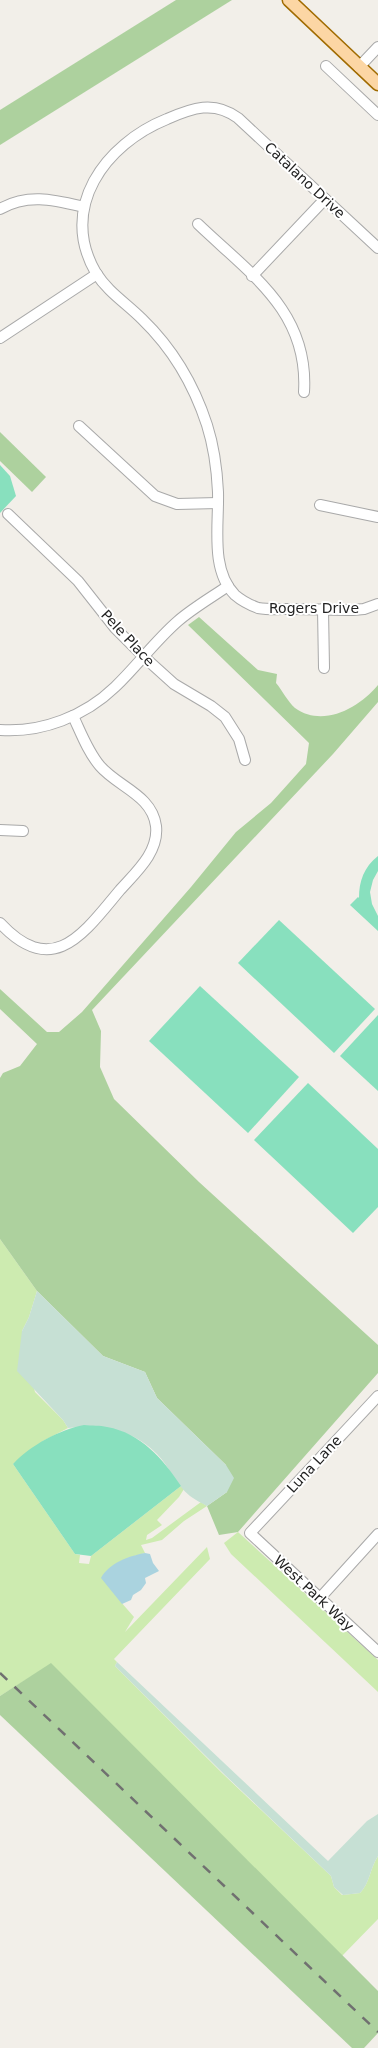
<svg xmlns="http://www.w3.org/2000/svg" width="378" height="2048" font-family="'DejaVu Sans',sans-serif">
<style>
.grass{fill:#cdebb0}
.forest{fill:#add19e}
.wetland{fill:#c6e0d4}
.pitch{fill:#88e0be}
.water{fill:#aad3df}
.lines{fill:none;stroke-linecap:round;stroke-linejoin:round}
.minor-casing{stroke:#a9a9a9;stroke-width:12}
.major-casing{stroke:#a06b00;stroke-width:15}
.minor{stroke:#fff;stroke-width:10}
.major{stroke:#fcd6a4;stroke-width:12}
.rail{stroke:#707070;stroke-width:2.5;stroke-dasharray:10 10;stroke-linecap:butt}
.labels{text-anchor:middle;stroke-width:4;stroke-linejoin:round;paint-order:stroke}
.street-label{font-size:14px;fill:#222;stroke:#fff}
</style>
<rect width="100%" height="100%" fill="#f2efe9"/>
<g class="grass">
<path d="M 0,1239 L 37,1291 L 29,1317 L 22,1331 L 22,1346 L 35,1392 L 63,1420 L 68,1428 L 43,1441 L 13,1464 L 75,1554 L 80,1555 L 79,1563 L 89,1564 L 91,1556 L 181,1486 L 184,1489 L 179,1497 L 157,1520 L 162,1525 L 147,1535 L 146,1540 L 152,1538 L 201,1502 L 207,1506 L 184,1521 L 162,1540 L 141,1545 L 145,1553 L 128,1558 L 120,1601 L 134,1617 L 125,1632 L 207,1547 L 210,1559 L 114,1659 L 117,1662 L 115,1666 L 222,1773 L 331,1876 L 334,1887 L 342,1895 L 360,1893 C 370,1883 370,1868 378,1856 L 378,1919 L 342,1956 L 51,1664 L 0,1696 Z"/>
<polygon points="238,1532 378,1660 378,1692 231,1554 224,1543"/>
</g>
<g class="forest">
<polygon points="176,0 232,0 0,145 0,110"/>
<polygon points="0,432 46,477 32,492 0,461"/>
<path d="M 199,617 L 258,670 L 277,674 L 276,683 C 282,690 288,702 295,708 C 323,728 359,708 378,685 L 378,702 L 333,754 L 92,1010 L 101,1031 L 100,1067 L 114,1099 L 199,1182 L 378,1345 L 378,1373 L 238,1532 L 219,1535 L 207,1506 L 227,1492 L 226,1465 L 157,1398 L 145,1372 L 103,1356 L 37,1291 L 0,1239 L 0,1078 L 3,1073 L 20,1066 L 37,1044 L 0,1009 L 0,989 L 47,1032 L 59,1032 L 82,1012 L 191,887 L 236,832 L 271,803 L 306,764 L 309,743 L 188,625 Z"/>
<polygon points="51,1663 378,1991 378,2033 364,2048 352,2048 0,1715 0,1696"/>
</g>
<g class="wetland">
<path d="M 37,1291 L 103,1356 L 145,1372 L 157,1398 L 226,1465 L 234,1478 L 227,1492 L 207,1506 C 202,1503 195,1500 190,1496 C 176,1485 169,1466 157,1454 C 133,1429 100,1423 68,1428 L 63,1420 L 17,1371 L 22,1331 L 29,1317 Z"/>
<path d="M 117,1662 L 328,1861 L 367,1821 L 378,1814 L 378,1856 C 370,1868 370,1883 360,1893 L 343,1895 L 334,1887 L 331,1876 L 226,1776 L 115,1666 Z"/>
</g>
<g class="pitch">
<polygon points="0,465 10,476 16,496 0,513"/>
<path d="M 378,856 L 378,871 L 373,880 L 370,892 L 372,904 L 378,916 L 378,931 L 350,905 L 358,897 L 359,898 C 359,881 364,867 378,856 Z"/>
<polygon points="279,920 375,1009 334,1053 238,963"/>
<polygon points="200,986 299,1077 248,1133 149,1041"/>
<polygon points="378,1015 378,1091 340,1056"/>
<polygon points="308,1083 378,1149 378,1207 353,1233 254,1140"/>
<path d="M 84,1425 C 92,1426 100,1425 107,1427 C 141,1433 163,1459 181,1486 L 91,1556 L 75,1554 L 13,1464 C 31,1445 59,1430 84,1425 Z"/>
</g>
<path class="water" d="M 145,1553 L 150,1554 L 153,1563 L 159,1571 L 145,1578 L 146,1583 L 141,1590 L 133,1595 L 131,1600 L 122,1604 L 101,1578 C 109,1563 129,1556 145,1553 Z"/>
<g class="lines">
<defs>
<g id="minor">
<polyline points="326,66 378,115"/>
<polyline points="359,67 378,47"/>
<path d="M 0,209 C 28,193 54,200 84,207"/>
<path d="M 198,224 C 250,274 309,311 304,392"/>
<path d="M 378,248 L 238,118 C 214,100 192,108 167,119 C 105,144 58,208 96,273 C 108,292 126,303 142,319 C 172,348 194,385 207,425 C 214,447 217,470 218,492 C 219,525 210,570 235,595 C 242,601 250,605 258,608 C 269,610 281,609 292,609 C 313,609 333,610 353,610 L 364,609 L 378,604"/>
<polyline points="252,276 325,199"/>
<polyline points="0,338 97,274"/>
<polyline points="79,426 155,496 177,504 218,503"/>
<polyline points="320,505 378,517"/>
<polyline points="8,514 78,581 115,628 143,656 174,684 211,706 225,717 239,739 245,760"/>
<polyline points="323,609 324,668"/>
<path d="M 0,730 C 42,733 85,716 115,687 C 137,666 155,641 178,621 C 193,608 212,597 228,586"/>
<polyline points="0,830 23,831"/>
<path d="M 0,923 C 53,980 84,933 120,890 C 136,872 159,852 156,826 C 152,795 118,787 100,766 C 88,752 81,733 73,716"/>
<polyline points="378,1396 250,1533 378,1652"/>
<polyline points="320,1598 378,1534"/>
</g>
<polyline id="major" points="289,0 378,84"/>
</defs>
<use href="#minor" class="minor-casing"/>
<use href="#major" class="major-casing"/>
<use href="#minor" class="minor"/>
<use href="#major" class="major"/>
<polyline class="rail" points="0,1673 378,2032"/>
</g>
<g class="labels">
<g class="street-label">
<text transform="translate(305 180) rotate(43)" y="5">Catalano Drive</text>
<text x="314" y="613">Rogers Drive</text>
<text transform="translate(128 638) rotate(47)" y="5">Pele Place</text>
<text transform="translate(314 1464) rotate(-47)" y="5">Luna Lane</text>
<text transform="translate(314 1593) rotate(43)" y="5">West Park Way</text>
</g>
</g>
</svg>
